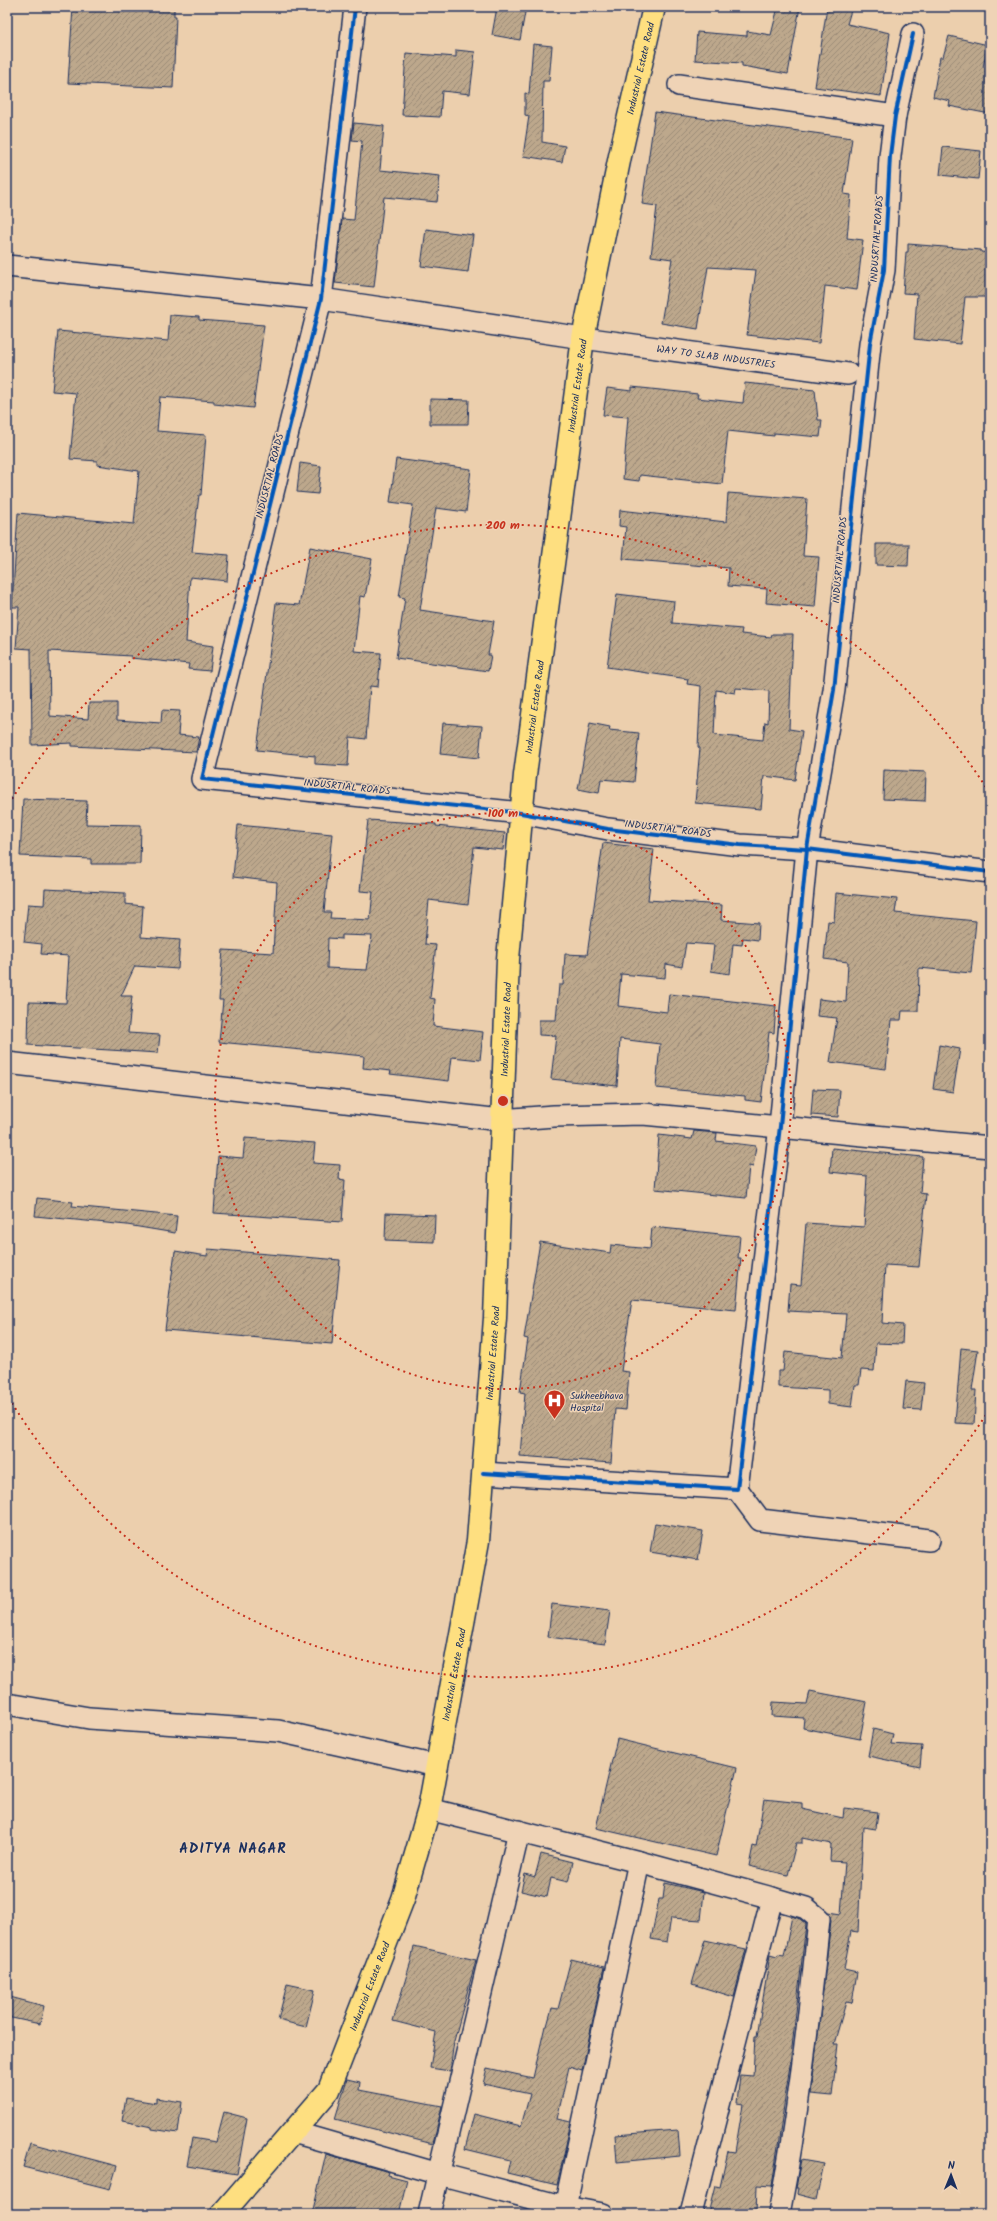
<svg xmlns="http://www.w3.org/2000/svg" width="997" height="2221" font-family="Kalam,sans-serif">
<style>
.building{fill:url(#building-hatch);stroke:#1b2f5e;fill-rule:evenodd}
.lines{fill:none;stroke-linecap:round;stroke-linejoin:round}
.minor-casing{stroke:#1b2f5e;stroke-width:24}
.major-casing{stroke:#1b2f5e;stroke-width:25}
.minor{stroke:#efd3b6;stroke-width:21}
.major{stroke:#fedf80;stroke-width:22}
.cycleway-casing{stroke:#efd3b6;stroke-width:6}
.cycleway{stroke:#0057b8;stroke-width:4}
.ring{fill:none;stroke:#c8321e;stroke-width:2;stroke-dasharray:2 4}
.labels{text-anchor:middle;stroke-width:3;stroke-linejoin:round;paint-order:stroke}
.street-label{font-size:10px;fill:#1b2f5e;stroke:#efd3b6}
.poi-label{font-size:10px;fill:#1b2f5e;stroke:#efd3b6;text-anchor:start}
.district-label{font-size:14px;font-weight:bold;letter-spacing:1px;fill:#1b2f5e;stroke:#efd3b6}
.centre{fill:#c8321e;stroke:#efd3b6;stroke-width:2}
.ring-label{font-size:12px;text-anchor:middle;font-weight:bold;fill:#c8321e;stroke:#efd3b6;stroke-width:3;stroke-linejoin:round;paint-order:stroke}
</style>
<defs>
<pattern id="building-hatch" width="6" height="6" patternUnits="userSpaceOnUse"><rect width="6" height="6" fill="#bda88c"/><path d="M-1 1l2-2M0 6l6-6M5 7l2-2" fill="none" stroke="#998976"/></pattern>
</defs>
<rect width="100%" height="100%" fill="#eccfad"/>
<filter id="ink" filterUnits="userSpaceOnUse"><feTurbulence type="fractalNoise" baseFrequency=".025" numOctaves="2"/><feDisplacementMap in="SourceGraphic" scale="8" xChannelSelector="R" yChannelSelector="G"/><feConvolveMatrix kernelMatrix="1 2 1 2 8 2 1 2 1" color-interpolation-filters="sRGB"/></filter>
<g filter="url(#ink)">
<g class="building">
<polygon points="73,7 174,7 174,16 176,16 173,88 68,83"/>
<polygon points="497,7 526,7 520,40 492,35"/>
<polygon points="778,7 800,7 788,74 742,66 742,63 695,60 697,32 747,36 747,31 771,35"/>
<polygon points="827,7 852,7 847,24 890,33 881,96 815,87"/>
<polygon points="949,36 988,45 983,67 990,69 990,114 949,106 950,101 933,97 940,57 943,57"/>
<polygon points="533,44 552,46 549,81 543,81 542,142 565,146 562,162 523,156 529,116 525,115 525,93 529,94"/>
<polygon points="456,50 475,52 470,94 442,91 440,117 402,115 406,53 456,57"/>
<polygon points="655,112 852,138 844,194 851,195 847,238 863,240 857,290 825,286 819,343 747,335 756,270 708,267 698,329 661,323 672,259 651,256 657,206 642,204"/>
<polygon points="354,123 384,126 380,170 440,176 437,202 384,197 374,287 335,283 342,219 354,220 362,141 352,140"/>
<polygon points="943,147 981,151 978,179 940,175"/>
<polygon points="426,229 473,235 468,272 421,266"/>
<polygon points="908,244 981,250 981,252 990,253 990,297 965,297 960,344 914,339 917,294 903,293 906,252 908,252"/>
<polygon points="170,315 199,317 199,320 264,325 253,408 214,404 214,401 160,397 157,431 206,435 201,495 199,495 192,552 229,555 227,581 190,577 186,642 213,646 210,671 188,669 189,664 131,658 131,656 49,651 50,716 88,719 89,703 117,703 117,720 161,723 162,710 180,711 178,735 199,737 196,752 72,746 72,743 32,745 31,649 16,648 19,607 12,607 18,513 134,524 139,471 97,465 97,461 70,459 76,393 52,391 58,331 168,341"/>
<polygon points="745,383 815,390 818,420 822,420 820,437 774,433 774,436 728,431 722,484 640,475 639,481 623,479 628,417 603,415 607,388 632,391 632,387 698,394 697,398 743,403"/>
<polygon points="430,399 469,400 468,424 430,424"/>
<polygon points="396,459 471,469 466,512 436,508 420,610 494,621 488,655 491,655 488,671 396,658 405,598 399,597 413,505 390,502"/>
<polygon points="300,463 321,466 318,494 297,492"/>
<polygon points="728,493 807,499 803,556 819,557 815,607 766,603 767,589 728,586 729,568 623,559 626,527 619,526 620,510 726,522"/>
<polygon points="876,544 909,544 908,566 876,565"/>
<polygon points="310,547 372,559 365,597 360,596 354,651 381,653 378,687 370,686 366,739 350,737 348,766 315,764 315,756 257,750 276,603 299,605"/>
<path d="M 617,594 L 674,601 L 672,623 L 742,629 L 741,634 L 771,637 L 772,634 L 793,634 L 789,729 L 802,731 L 795,780 L 764,776 L 761,809 L 695,803 L 700,748 L 698,747 L 701,686 L 687,684 L 688,679 L 607,667 ZM 736,688 L 769,691 L 768,723 L 765,722 L 763,740 L 714,735 L 716,690 L 735,693 Z"/>
<polygon points="443,723 482,726 479,758 440,754"/>
<polygon points="590,723 610,727 609,730 639,733 634,782 601,779 599,793 578,789"/>
<polygon points="884,770 926,772 925,801 883,799"/>
<polygon points="23,799 87,801 86,824 141,825 140,864 91,864 91,859 20,856"/>
<path d="M 368,820 L 436,824 L 436,826 L 505,833 L 503,850 L 474,847 L 468,905 L 429,900 L 425,944 L 436,945 L 430,998 L 435,999 L 433,1026 L 483,1032 L 480,1060 L 452,1057 L 449,1081 L 390,1074 L 391,1071 L 363,1068 L 364,1056 L 219,1042 L 223,1000 L 219,1000 L 223,950 L 273,953 L 277,882 L 233,877 L 238,825 L 332,834 L 324,912 L 331,912 L 330,918 L 370,920 L 373,892 L 360,891 ZM 342,935 L 372,936 L 367,970 L 327,968 L 328,938 L 342,939 Z"/>
<polygon points="603,843 654,849 648,900 722,905 721,920 759,923 758,940 743,938 742,945 733,944 730,974 711,971 714,945 686,943 682,967 666,964 665,978 621,974 618,1006 667,1012 669,994 776,1006 774,1033 769,1032 761,1102 745,1100 745,1096 656,1088 660,1044 620,1039 617,1086 551,1079 556,1036 539,1035 539,1020 556,1020 559,985 563,985 565,954 587,955"/>
<polygon points="45,889 125,893 125,904 143,906 141,937 180,940 178,969 135,966 121,996 132,996 128,1033 160,1035 158,1053 28,1045 29,1002 66,1003 69,956 41,954 42,944 24,942 28,904 44,905"/>
<polygon points="836,893 897,899 895,913 976,921 971,973 919,968 918,1011 902,1011 901,1020 891,1020 886,1069 830,1062 837,1018 817,1016 819,999 846,1002 848,962 824,959 828,921 834,922"/>
<polygon points="939,1045 960,1049 953,1092 933,1089"/>
<polygon points="813,1089 840,1090 838,1117 811,1115"/>
<polygon points="694,1131 717,1133 716,1141 756,1146 753,1167 749,1166 746,1198 655,1189 659,1135 692,1139"/>
<polygon points="245,1138 315,1143 313,1163 340,1165 339,1179 345,1180 342,1222 214,1213 218,1156 243,1158"/>
<polygon points="832,1148 923,1157 920,1193 926,1194 919,1267 885,1265 882,1323 903,1325 902,1344 876,1343 874,1371 861,1370 859,1385 855,1385 852,1407 828,1404 828,1390 778,1387 778,1371 783,1371 785,1352 842,1358 846,1314 788,1311 790,1284 801,1285 806,1223 864,1227 867,1176 830,1172"/>
<polygon points="37,1198 73,1202 72,1206 177,1216 175,1233 127,1225 35,1216"/>
<polygon points="386,1213 435,1215 434,1242 385,1240"/>
<polygon points="652,1227 740,1236 738,1258 741,1258 736,1310 632,1300 621,1371 629,1372 626,1410 615,1409 611,1463 520,1456 525,1393 520,1392 528,1339 524,1338 540,1242 610,1253 611,1245 650,1249"/>
<polygon points="208,1249 340,1260 332,1344 165,1330 175,1251 207,1256"/>
<polygon points="961,1348 978,1350 972,1390 976,1390 974,1424 955,1423"/>
<polygon points="906,1381 924,1383 921,1410 903,1409"/>
<polygon points="655,1523 703,1531 698,1560 650,1552"/>
<polygon points="552,1604 610,1611 605,1644 548,1637"/>
<polygon points="810,1691 867,1702 860,1739 803,1728 804,1718 772,1716 773,1702 807,1704"/>
<polygon points="873,1729 893,1734 891,1744 922,1746 920,1767 868,1756"/>
<polygon points="617,1739 737,1768 716,1856 596,1828"/>
<polygon points="764,1799 802,1803 802,1809 843,1818 844,1808 878,1812 876,1829 863,1827 858,1932 851,1931 844,1969 857,1972 852,2003 846,2002 834,2044 838,2044 832,2096 811,2094 831,1920 828,1912 841,1914 845,1862 830,1861 831,1844 802,1838 802,1843 796,1843 788,1875 749,1866 753,1846 756,1847"/>
<polygon points="541,1854 573,1862 568,1882 551,1878 547,1897 521,1891 525,1874 535,1877"/>
<polygon points="665,1883 704,1892 701,1920 671,1918 667,1942 651,1939 659,1899 663,1899"/>
<polygon points="792,1916 800,1919 806,1924 790,2065 772,2186 757,2185 756,2214 709,2214 716,2186 720,2187 728,2151 735,2152 743,2104 737,2103 740,2075 753,2076 755,2036 757,2036 770,1955 777,1957 778,1955 784,1956"/>
<polygon points="705,1940 746,1949 734,1997 692,1984"/>
<polygon points="414,1946 476,1960 454,2041 450,2071 430,2068 436,2032 393,2021 411,1961"/>
<polygon points="571,1959 604,1967 582,2071 569,2067 557,2119 571,2122 557,2185 507,2173 510,2160 465,2149 474,2114 521,2126 530,2094 483,2084 487,2068 533,2078 545,2026 547,2026 552,2008 558,2009"/>
<polygon points="287,1984 315,1990 306,2027 278,2020"/>
<polygon points="10,1997 44,2006 40,2024 7,2017"/>
<polygon points="347,2079 360,2082 359,2090 442,2106 433,2144 335,2119"/>
<polygon points="126,2098 156,2103 156,2098 182,2102 178,2133 152,2129 152,2127 122,2121"/>
<polygon points="224,2112 247,2118 237,2174 187,2166 192,2138 216,2142"/>
<polygon points="678,2130 680,2156 617,2162 615,2135"/>
<polygon points="30,2143 117,2166 110,2189 23,2167"/>
<polygon points="326,2154 389,2172 388,2175 407,2180 399,2214 312,2214"/>
<polygon points="801,2160 824,2164 816,2199 797,2194 798,2188 796,2188"/>
</g>
<g class="lines">
<defs>
<g id="minor">
<polyline points="355,7 321,299 202,779 521,813 608,829 740,845 807,849 834,690 870,344 884,270 890,156 895,116 913,34"/>
<polyline points="679,85 895,116"/>
<path id="s1" d="M 7,266 L 321,299 L 583,338 L 848,374"/>
<polyline points="7,1063 501,1120 554,1116 643,1114 990,1147"/>
<polyline points="483,1473 737,1489 780,1126 807,849 990,872"/>
<polyline points="737,1489 760,1520 929,1540"/>
<polyline points="7,1704 89,1718 278,1731 437,1766"/>
<polyline points="429,1809 639,1862 772,1898 691,2214"/>
<path d="M 772,1898 L 806,1908 L 819,1919 C 809,2018 798,2116 779,2214"/>
<polyline points="293,2132 439,2174 565,2207 639,1862"/>
<polyline points="429,2214 519,1831"/>
<polyline points="563,2214 565,2207 603,2214"/>
</g>
<g id="major">
<path id="s2" d="M 222,2214 L 329,2090 L 403,1899 L 429,1809 L 478,1541 L 495,1318 L 508,959 L 525,775 L 583,338 L 620,156 L 654,7"/>
</g>
</defs>
<use href="#minor" class="minor-casing"/>
<use href="#major" class="major-casing"/>
<use href="#minor" class="minor"/>
<use href="#major" class="major"/>
<defs>
<g id="cycleway">
<polyline points="355,7 321,299 202,779 521,813 608,829 740,845 807,849 834,690 870,344 884,270 890,156 895,116 913,34"/>
<polyline points="483,1473 737,1489 780,1126 807,849 990,872"/>
</g>
</defs>
<use href="#cycleway" class="cycleway-casing"/>
<use href="#cycleway" class="cycleway"/>
</g>
</g>
<g class="ring">
<circle cx="503" cy="1101" r="288"/>
<path d="M989 1410A576 576 0 0 1 9 1398M9 804A576 576 0 0 1 989 792"/>
</g>
<defs>
<symbol id="hospital-pin" viewBox="-11 -11 22 30"><path d="M0 17L-7.5 6A9.5 9.5 0 1 1 7.5 6Z" fill="#c8321e" stroke="#efd3b6"/><path d="M-5-5h3v3.5h4V-5h3V5h-3V1.5h-4V5h-3Z" fill="#fff"/></symbol>
</defs>
<g fill-rule="evenodd">
<use href="#hospital-pin" x="542" y="1388" width="25" height="34"/>
</g>
<g class="labels">
<g class="street-label">
<text dy="4" stroke="none"><textPath href="#s2" startOffset="2219">Industrial Estate Road</textPath></text>
<text transform="translate(876 239) rotate(-86)" y="4">INDUSRTIAL ROADS</text>
<text dy="4" stroke="none"><textPath href="#s1" startOffset="715">WAY TO SLAB INDUSTRIES</textPath></text>
<text dy="4" stroke="none"><textPath href="#s2" startOffset="1895">Industrial Estate Road</textPath></text>
<text transform="translate(269 476) rotate(-76)" y="4">INDUSRTIAL ROADS</text>
<text transform="translate(839 560) rotate(-85)" y="4">INDUSRTIAL ROADS</text>
<text dy="4" stroke="none"><textPath href="#s2" startOffset="1571">Industrial Estate Road</textPath></text>
<text transform="translate(347 786) rotate(6)" y="4">INDUSRTIAL ROADS</text>
<text transform="translate(668 828) rotate(7)" y="4">INDUSRTIAL ROADS</text>
<text dy="4" stroke="none"><textPath href="#s2" startOffset="1247">Industrial Estate Road</textPath></text>
<text dy="4" stroke="none"><textPath href="#s2" startOffset="923">Industrial Estate Road</textPath></text>
<text dy="4" stroke="none"><textPath href="#s2" startOffset="599">Industrial Estate Road</textPath></text>
<text dy="4" stroke="none"><textPath href="#s2" startOffset="275">Industrial Estate Road</textPath></text>
</g>
<g class="poi-label">
<text x="570" y="1399">Sukheebhava<tspan x="570" dy="12">Hospital</tspan></text>
</g>
<g class="district-label">
<text x="233" y="1853">ADITYA NAGAR</text>
</g>
</g>
<circle cx="503" cy="1101" r="6" class="centre"/>
<g class="ring-label">
<text x="503" y="529">200 m</text>
<text x="503" y="817">100 m</text>
</g>
<rect width="997" height="2221" fill="none" stroke="#efd3b6" stroke-width="24"/>
<rect x="12" y="12" width="973" height="2197" fill="none" stroke="#1b2f5e" stroke-width="1.5" filter="url(#ink)"/>
<g transform="translate(951 2175) rotate(1)" stroke="#efd3b6" stroke-width="3" paint-order="stroke">
<path d="M0-3L7 15L0 10L-7 15Z" fill="#1b2f5e"/>
<text y="-6" font-size="11" font-weight="bold" text-anchor="middle" fill="#1b2f5e">N</text>
</g>
</svg>
